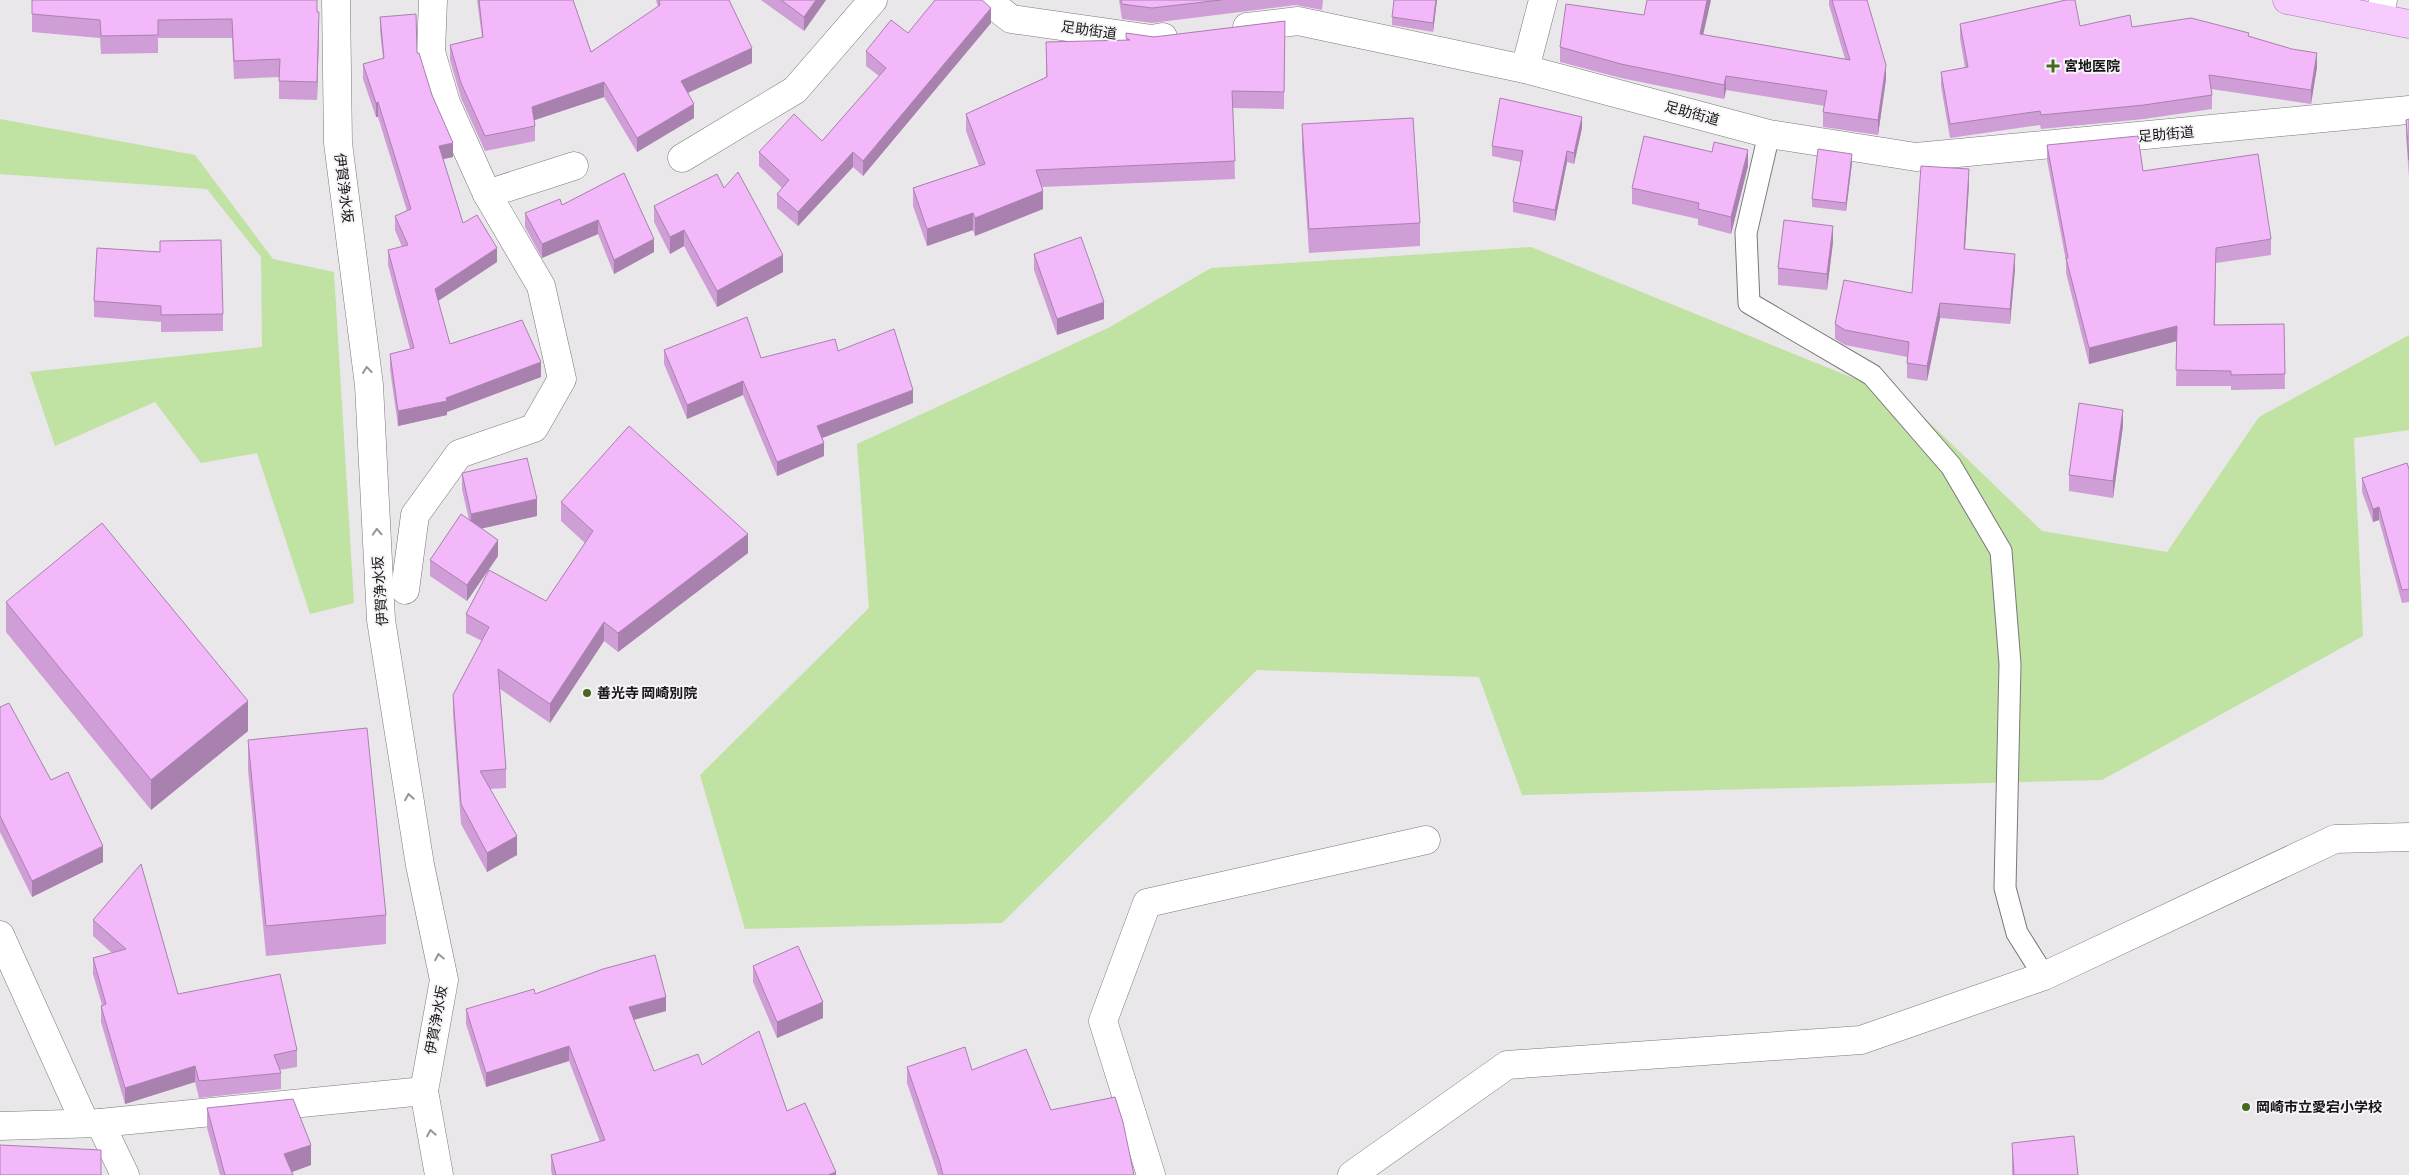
<svg xmlns="http://www.w3.org/2000/svg" width="2409" height="1175" font-family="'Sofia Sans Condensed','Noto Sans JP',sans-serif">
<style>
.green{fill:#c0e2a2}
.lines{fill:none;stroke-linecap:round;stroke-linejoin:round}
.lane-casing{stroke:#7a787a;stroke-width:23}
.street-casing{stroke:#7a787a;stroke-width:29}
.primary-casing{stroke:#a475ab;stroke-width:29}
.lane{stroke:#fff;stroke-width:21}
.street{stroke:#fff;stroke-width:28}
.primary{stroke:#f6cbfd;stroke-width:28}
.wall{fill:#d09ed6}
.shaded-wall{fill:#a981ae}
.building{fill:#f2b8f9;stroke:#a981ae}
.oneway{stroke:#969696}
.poi-dot{fill:#47681f;stroke:#f7f4f7;stroke-width:2}
.labels{text-anchor:middle;stroke-width:4;stroke-linejoin:round;paint-order:stroke}
.street-label{font-size:14px;fill:#161516;stroke:#f7f4f7}
.poi-label{font-size:14px;font-weight:bold;fill:#161516;stroke:#f7f4f7;text-anchor:start}
</style>
<rect width="100%" height="100%" fill="#eae7ea"/>
<g class="green">
<polygon points="0,119 195,155 273,259 334,272 354,603 310,614 257,453 201,463 155,402 55,446 30,372 262,347 261,257 207,189 0,174"/>
<polygon points="1531,247 1905,399 2042,531 2167,552 2259,417 2409,335 2409,430 2354,438 2363,636 2102,780 1522,795 1479,677 1257,670 1002,923 745,929 700,775 869,608 857,444 1110,327 1211,268"/>
</g>
<g class="lines">
<defs>
<polyline id="lane" points="1769,134 1746,233 1749,303 1872,375 1951,466 2001,551 2010,664 2005,888 2017,933 2044,976"/>
<g id="street">
<polyline points="336,0 338,143 369,385 381,620 420,865 444,980 424,1091 439,1175"/>
<polyline points="987,0 1011,19 1152,39 1163,37"/>
<polyline points="2380,17 2383,0"/>
<polyline points="1247,27 1298,21 1525,69 1769,134 1916,157 2409,110"/>
<polyline points="1525,69 1543,0"/>
<polyline points="682,158 795,90 873,0"/>
<polyline points="487,194 574,166"/>
<polyline points="405,590 415,515 459,454 534,428 562,379 541,286 487,194 446,103 431,52 433,0"/>
<polyline points="0,935 85,1123"/>
<polyline points="100,1123 125,1175"/>
<polyline points="0,1126 100,1123 424,1091"/>
<polyline points="1151,1175 1103,1021 1147,903 1426,840"/>
<polyline points="1352,1175 1507,1065 1861,1040 2044,976 2335,839 2409,837"/>
</g>
<polyline id="primary" points="2287,0 2409,24"/>
</defs>
<use href="#lane" class="lane-casing"/>
<use href="#street" class="street-casing"/>
<use href="#primary" class="primary-casing"/>
<use href="#lane" class="lane"/>
<use href="#street" class="street"/>
<use href="#primary" class="primary"/>
</g>
<g class="wall">
<polygon points="32,0 317,12 319,31 317,100 279,99 279,77 234,79 232,38 158,38 158,53 101,54 100,38 32,32"/>
<polygon points="477,0 573,0 591,52 658,7 656,0 729,0 752,63 688,93 694,118 637,152 604,97 534,120 535,126 535,141 485,151 461,98 450,60 450,45 482,37"/>
<polygon points="761,0 826,0 804,31"/>
<polygon points="1119,0 1323,0 1322,10 1296,5 1152,23 1122,19"/>
<polygon points="1437,0 1433,32 1392,25 1392,17"/>
<polygon points="1829,0 1867,0 1886,79 1878,135 1823,127 1823,112 1825,106 1726,90 1724,99 1621,78 1560,62 1560,47 1644,15 1703,35 1845,59 1829,5"/>
<polygon points="380,17 417,53 453,157 443,159 463,223 497,262 438,301 450,344 541,377 447,412 447,415 398,426 390,369 390,354 410,349 388,265 388,250 402,247 395,230 395,216 407,211 378,117 376,117 363,79 363,64 383,59 380,31"/>
<polygon points="1285,21 1284,109 1233,108 1235,179 1042,187 1043,209 975,236 973,230 927,246 913,206 913,188 979,166 966,131 966,114 1046,77 1046,42 1126,40 1126,33 1154,37"/>
<polygon points="991,23 863,176 853,167 798,226 777,208 777,194 782,188 759,166 759,152 822,141 879,76 866,66 866,51 908,33"/>
<polygon points="1960,24 2132,27 2249,36 2317,67 2311,104 2211,89 2212,95 2212,109 2144,119 2041,129 2040,125 1950,138 1941,86 1941,72 1965,68 1960,38"/>
<polygon points="2409,119 2409,177 2406,136 2406,120"/>
<polygon points="1302,124 1420,223 1420,246 1309,253 1302,148"/>
<polygon points="1582,128 1574,164 1567,162 1555,221 1513,212 1513,202 1521,162 1492,156 1492,146"/>
<polygon points="2047,145 2143,171 2271,239 2271,255 2216,263 2215,325 2284,324 2285,389 2231,390 2231,386 2176,386 2177,341 2089,364 2066,273 2066,261 2047,160"/>
<polygon points="1852,163 1846,211 1812,207 1812,199"/>
<polygon points="1748,166 1731,234 1698,225 1698,219 1632,204 1632,188"/>
<polygon points="624,173 654,252 614,274 598,234 542,258 525,227 525,213 562,205"/>
<polygon points="1969,184 1965,249 2015,269 2010,324 1940,318 1927,381 1907,378 1907,357 1845,345 1835,339 1835,324 1912,293"/>
<polygon points="724,188 783,272 717,307 684,246 670,254 654,222 654,206"/>
<polygon points="1833,242 1827,290 1778,285 1778,268"/>
<polygon points="97,248 223,314 223,331 161,332 161,322 94,317 94,301"/>
<polygon points="1034,254 1104,319 1057,335 1034,270"/>
<polygon points="664,350 761,358 838,351 913,403 822,438 824,456 777,476 743,395 687,419 664,364"/>
<polygon points="2123,426 2113,498 2069,491 2069,475"/>
<polygon points="2409,469 2409,602 2402,603 2379,520 2373,522 2362,492 2362,478"/>
<polygon points="462,473 537,516 481,528 498,556 467,601 430,576 430,560 469,520 462,489"/>
<polygon points="561,502 748,553 618,652 604,641 550,723 500,689 506,769 506,788 490,789 517,855 487,872 461,824 453,714 453,695 482,641 466,633 466,614 546,601 585,543 561,521"/>
<polygon points="6,602 248,731 151,810 6,632"/>
<polygon points="0,707 51,780 103,862 32,897 0,832"/>
<polygon points="248,740 386,915 386,944 266,956 248,770"/>
<polygon points="93,920 178,994 297,1050 297,1067 279,1070 281,1073 281,1089 199,1098 195,1082 125,1104 101,1022 101,1006 102,1005 93,974 93,958 112,953 93,936"/>
<polygon points="753,966 823,1018 777,1038 753,982"/>
<polygon points="535,994 666,1011 634,1020 654,1071 702,1065 787,1111 836,1175 552,1175 551,1170 551,1155 600,1142 569,1061 486,1087 466,1024 466,1009"/>
<polygon points="907,1067 972,1070 1051,1110 1134,1175 938,1175 907,1083"/>
<polygon points="207,1108 311,1165 292,1172 293,1175 220,1175 207,1128"/>
<polygon points="2012,1143 2078,1175 2012,1175"/>
</g>
<g class="shaded-wall">
<polygon points="816,0 826,0 804,31 804,17"/>
<polygon points="1436,0 1437,0 1433,32 1433,23"/>
<polygon points="1707,0 1711,0 1700,49 1700,34"/>
<polygon points="991,8 991,23 863,176 863,161"/>
<polygon points="319,12 319,31 317,100 317,82"/>
<polygon points="752,48 752,63 681,96 681,81"/>
<polygon points="2317,53 2317,67 2311,104 2311,90"/>
<polygon points="1886,65 1886,79 1878,135 1878,120"/>
<polygon points="1726,76 1726,90 1724,99 1724,85"/>
<polygon points="604,82 604,97 532,121 532,107"/>
<polygon points="378,102 378,117 376,117 376,103"/>
<polygon points="694,104 694,118 637,152 637,138"/>
<polygon points="1582,117 1582,128 1574,164 1574,153"/>
<polygon points="453,143 453,157 439,160 439,146"/>
<polygon points="1748,150 1748,166 1731,234 1731,217"/>
<polygon points="1567,151 1567,162 1555,221 1555,210"/>
<polygon points="853,152 853,167 798,226 798,212"/>
<polygon points="1852,154 1852,163 1846,211 1846,203"/>
<polygon points="1969,169 1969,184 1964,264 1964,249"/>
<polygon points="1043,191 1043,209 975,236 975,218"/>
<polygon points="973,213 973,230 927,246 927,229"/>
<polygon points="598,220 598,234 542,258 542,244"/>
<polygon points="1833,226 1833,242 1827,290 1827,274"/>
<polygon points="684,230 684,246 670,254 670,237"/>
<polygon points="654,239 654,252 614,274 614,260"/>
<polygon points="497,248 497,262 435,303 435,289"/>
<polygon points="2015,254 2015,269 2010,324 2010,309"/>
<polygon points="783,255 783,272 717,307 717,291"/>
<polygon points="1104,302 1104,319 1057,335 1057,319"/>
<polygon points="1940,303 1940,318 1927,381 1927,366"/>
<polygon points="2177,326 2177,341 2089,364 2089,348"/>
<polygon points="541,362 541,377 447,412 447,415 398,426 398,411 446,398"/>
<polygon points="743,381 743,395 687,419 687,405"/>
<polygon points="913,390 913,403 817,440 817,426"/>
<polygon points="2123,410 2123,426 2113,498 2113,481"/>
<polygon points="824,443 824,456 777,476 777,462"/>
<polygon points="537,499 537,516 471,531 471,514"/>
<polygon points="2379,507 2379,520 2373,522 2373,509"/>
<polygon points="748,534 748,553 618,652 618,633"/>
<polygon points="498,540 498,556 467,601 467,585"/>
<polygon points="604,622 604,641 550,723 550,704"/>
<polygon points="248,701 248,731 151,810 151,780"/>
<polygon points="517,836 517,855 487,872 487,853"/>
<polygon points="103,846 103,862 32,897 32,881"/>
<polygon points="666,997 666,1011 629,1021 629,1007"/>
<polygon points="823,1002 823,1018 777,1038 777,1022"/>
<polygon points="569,1046 569,1061 486,1087 486,1073"/>
<polygon points="195,1066 195,1082 125,1104 125,1088"/>
<polygon points="311,1145 311,1165 284,1175 284,1154"/>
<polygon points="836,1172 836,1175 828,1175"/>
</g>
<g class="building">
<polygon points="32,0 317,0 317,12 319,12 317,82 279,81 280,59 234,61 232,19 158,20 158,35 101,36 100,20 32,14"/>
<polygon points="479,0 573,0 591,52 660,5 659,0 729,0 752,48 681,81 694,104 637,138 604,82 532,107 535,126 485,136 461,83 450,45 483,37"/>
<polygon points="781,0 816,0 804,17"/>
<polygon points="935,0 982,0 991,8 863,161 853,152 798,212 777,194 789,180 759,152 794,114 822,141 886,68 866,51 891,20 908,33"/>
<polygon points="1121,0 1221,0 1152,8 1122,4"/>
<polygon points="1394,0 1436,0 1433,23 1392,17"/>
<polygon points="1647,0 1707,0 1700,34 1850,60 1832,0 1867,0 1886,65 1878,120 1823,112 1827,91 1726,76 1724,85 1621,64 1560,47 1566,4 1644,15"/>
<polygon points="2066,0 2075,0 2080,26 2130,15 2132,27 2191,18 2249,33 2248,36 2292,49 2317,53 2311,90 2209,75 2212,95 2144,105 2041,115 2040,111 1950,124 1941,72 1968,67 1960,24"/>
<polygon points="416,14 417,53 419,53 432,95 453,143 439,146 463,223 477,215 497,248 435,289 450,344 522,320 541,362 446,398 447,401 398,411 390,354 414,348 388,250 408,245 395,216 411,209 378,102 376,103 363,64 384,58 380,17"/>
<polygon points="1285,21 1284,92 1232,91 1235,161 1036,170 1043,191 975,218 973,213 927,229 913,188 985,164 966,114 1047,77 1046,42 1130,40 1126,38 1126,33 1154,37"/>
<polygon points="1500,98 1582,117 1574,153 1567,151 1555,210 1513,202 1523,151 1492,146"/>
<polygon points="1413,118 1420,223 1309,229 1302,124"/>
<polygon points="2409,119 2409,160 2406,120"/>
<polygon points="1644,136 1712,152 1714,142 1748,150 1731,217 1698,209 1699,203 1632,188"/>
<polygon points="2138,136 2143,171 2258,154 2271,239 2216,248 2214,325 2284,324 2285,374 2231,375 2231,371 2176,370 2177,326 2089,348 2066,258 2068,258 2047,145"/>
<polygon points="1818,149 1852,154 1846,203 1812,199"/>
<polygon points="1921,166 1969,169 1964,249 2015,254 2010,309 1940,303 1927,366 1907,363 1909,342 1845,330 1835,324 1844,280 1912,293"/>
<polygon points="738,172 783,255 717,291 684,230 670,237 654,206 717,174 724,188"/>
<polygon points="624,173 654,239 614,260 598,220 542,244 525,213 560,199 562,205"/>
<polygon points="1784,220 1833,226 1827,274 1778,268"/>
<polygon points="1081,237 1104,302 1057,319 1034,254"/>
<polygon points="221,240 223,314 161,315 161,306 94,301 97,248 160,252 160,241"/>
<polygon points="747,317 761,358 835,339 838,351 894,329 913,390 817,426 824,443 777,462 743,381 687,405 664,350"/>
<polygon points="2079,403 2123,410 2113,481 2069,475"/>
<polygon points="629,426 748,534 618,633 604,622 550,704 498,669 506,769 480,771 517,836 487,853 461,804 453,695 489,627 466,614 489,570 546,601 593,531 561,502"/>
<polygon points="527,458 537,499 471,514 462,473"/>
<polygon points="2407,463 2409,469 2409,589 2402,590 2379,507 2373,509 2362,478"/>
<polygon points="461,514 498,540 467,585 430,560"/>
<polygon points="102,523 248,701 151,780 6,602"/>
<polygon points="9,703 51,780 68,772 103,846 32,881 0,816 0,707"/>
<polygon points="367,728 386,915 266,926 248,740"/>
<polygon points="141,864 178,994 280,974 297,1050 274,1055 281,1073 199,1081 195,1066 125,1088 101,1006 106,1004 93,958 126,949 93,920"/>
<polygon points="798,946 823,1002 777,1022 753,966"/>
<polygon points="655,955 666,997 629,1007 654,1071 698,1054 702,1065 759,1031 787,1111 805,1103 836,1172 828,1175 556,1175 551,1155 605,1140 569,1046 486,1073 466,1009 534,989 535,994 603,969"/>
<polygon points="965,1047 972,1070 1026,1049 1051,1110 1115,1097 1123,1122 1134,1175 943,1175 940,1163 907,1067"/>
<polygon points="293,1099 311,1145 284,1154 293,1175 225,1175 207,1108"/>
<polygon points="2074,1136 2078,1175 2014,1175 2012,1143"/>
<polygon points="0,1145 101,1150 101,1175 0,1175"/>
</g>
<defs><path id="oneway-chevron" d="M-2-3.5L2.5 0L-2 3.5" fill="none" stroke-width="1.6" stroke-linecap="round" stroke-linejoin="round" transform="scale(1.25)"/></defs>
<g class="oneway">
<use href="#oneway-chevron" transform="translate(367 370) rotate(-97)"/>
<use href="#oneway-chevron" transform="translate(377 532) rotate(-93)"/>
<use href="#oneway-chevron" transform="translate(409 797) rotate(-99)"/>
<use href="#oneway-chevron" transform="translate(439 957) rotate(-101)"/>
<use href="#oneway-chevron" transform="translate(431 1133) rotate(-100)"/>
</g>
<g class="poi-dot">
<path d="M2050.5 58.5h5v5h5v5h-5v5h-5v-5h-5v-5h5z"/>
<circle cx="587" cy="693" r="5"/>
<circle cx="2246" cy="1107" r="5"/>
</g>
<g class="labels">
<g class="street-label">
<text transform="translate(1089 30) rotate(8)" y="5">足助街道</text>
<text transform="translate(1692 113) rotate(15)" y="5">足助街道</text>
<text transform="translate(2166 134) rotate(-5)" y="5">足助街道</text>
<text transform="translate(344 188) rotate(83)" y="5">伊賀浄水坂</text>
<text transform="translate(380 591) rotate(-94)" y="5">伊賀浄水坂</text>
<text transform="translate(436 1020) rotate(-80)" y="5">伊賀浄水坂</text>
</g>
<g class="poi-label">
<text x="2064" y="71">宮地医院</text>
<text x="597" y="698">善光寺 岡崎別院</text>
<text x="2256" y="1112">岡崎市立愛宕小学校</text>
</g>
</g>
</svg>
